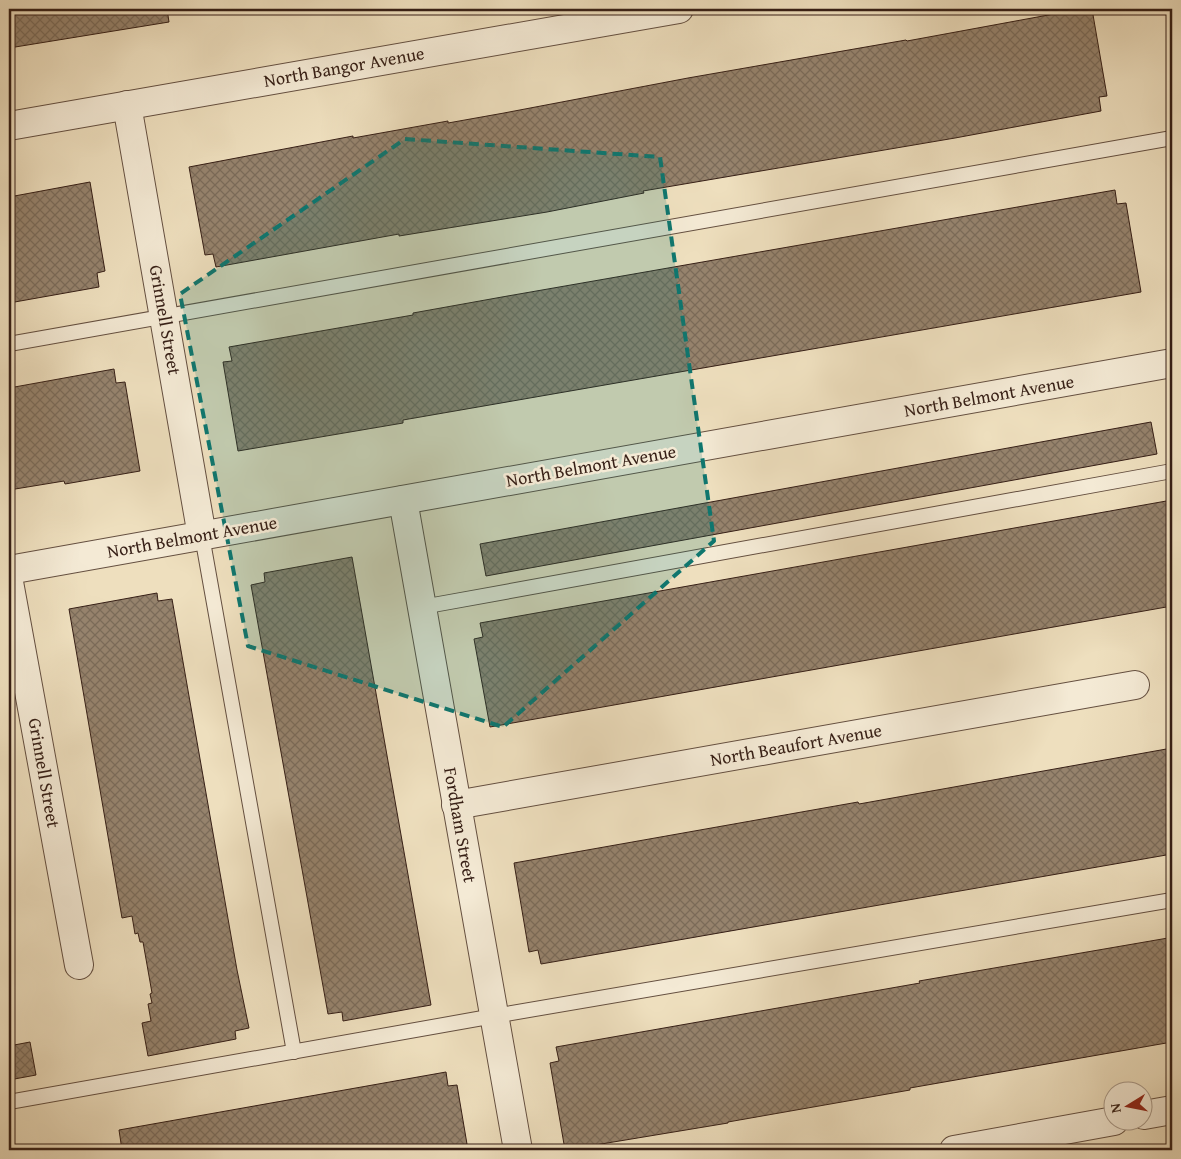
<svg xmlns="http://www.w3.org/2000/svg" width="1181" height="1159" font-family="'Gentium Book Plus',serif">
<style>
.building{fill:url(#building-cross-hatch);stroke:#361f16}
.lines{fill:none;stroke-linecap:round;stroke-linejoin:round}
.service-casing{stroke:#644f40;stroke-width:16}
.minor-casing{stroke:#644f40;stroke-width:30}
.service{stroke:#f4ead5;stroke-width:14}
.minor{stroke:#f4ead5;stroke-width:28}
.marked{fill:#0f766e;fill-opacity:0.2;stroke:#0f766e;stroke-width:4;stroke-dasharray:10 6;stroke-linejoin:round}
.labels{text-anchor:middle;stroke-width:5;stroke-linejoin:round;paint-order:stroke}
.street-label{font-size:18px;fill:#361f16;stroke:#f4ead5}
</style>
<defs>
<pattern id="building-cross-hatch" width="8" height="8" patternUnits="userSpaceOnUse" patternTransform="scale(1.25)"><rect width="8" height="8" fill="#96836d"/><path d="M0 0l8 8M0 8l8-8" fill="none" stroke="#7b6b59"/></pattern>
</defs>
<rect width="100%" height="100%" fill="#eedfbe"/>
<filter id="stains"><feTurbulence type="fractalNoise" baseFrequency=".004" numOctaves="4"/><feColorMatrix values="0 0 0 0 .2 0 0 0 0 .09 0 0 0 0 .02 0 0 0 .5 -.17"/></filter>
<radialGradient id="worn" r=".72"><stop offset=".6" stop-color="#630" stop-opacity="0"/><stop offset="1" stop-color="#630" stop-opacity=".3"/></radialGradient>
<g class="building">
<polygon points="9,9 167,9 169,22 9,48"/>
<polygon points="1081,9 1092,9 1107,96 1099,97 1101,111 955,138 643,191 644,193 547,212 399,236 399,234 216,267 213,254 205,255 189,167 353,136 353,138 448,121 448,123 504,113 688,78 906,40 907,41"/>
<polygon points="90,182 105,271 97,273 99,287 9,303 9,197"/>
<polygon points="1115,190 1117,204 1126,203 1141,292 403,420 403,423 238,451 223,362 232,361 229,347 413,315 413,313 502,297"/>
<polygon points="114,369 116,383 125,382 140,471 65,484 64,481 9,490 9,388"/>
<polygon points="1151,422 1157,454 486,576 480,544"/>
<polygon points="1172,500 1172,606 490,727 474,639 483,637 480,623"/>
<polygon points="352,557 431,1005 343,1021 342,1012 328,1014 251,585 265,582 264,573"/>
<polygon points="157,593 158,601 172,599 237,970 249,1028 235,1031 236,1039 148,1056 142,1023 151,1021 148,1004 152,1003 150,994 152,993 143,942 140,942 138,933 135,934 132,916 122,918 69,609"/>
<polygon points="1172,748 1172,854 541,964 538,950 529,952 514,863 858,802 859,804"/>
<polygon points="1168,938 1172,961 1172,1042 910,1088 910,1090 728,1122 728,1123 565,1150 550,1063 559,1061 556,1047 920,983 919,981"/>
<polygon points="30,1042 36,1075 9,1080 9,1046"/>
<polygon points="446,1072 448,1086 457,1085 468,1150 122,1150 119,1130"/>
</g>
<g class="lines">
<defs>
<g id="service">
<polyline points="9,344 1172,138"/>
<polyline points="202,536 294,1052"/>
<polyline points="422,607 1172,471"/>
<polyline points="9,1102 494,1016 1172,900"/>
</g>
<g id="minor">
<polyline points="127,105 202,536"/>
<polyline points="9,126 679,9"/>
<polyline points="403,500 518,1150"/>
<polyline points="9,570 1172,363"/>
<polyline points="9,582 79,965"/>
<polyline points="456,805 1135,685"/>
<polyline points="1144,1115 1172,1110"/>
<polyline points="954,1150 1114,1121"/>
</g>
</defs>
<use href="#service" class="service-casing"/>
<use href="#minor" class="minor-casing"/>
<use href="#service" class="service"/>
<use href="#minor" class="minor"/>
</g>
<path class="marked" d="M 405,139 L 660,157 L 714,541 L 503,727 L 248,646 L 180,294 Z"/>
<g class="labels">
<g class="street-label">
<text transform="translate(344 67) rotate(-10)" y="6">North Bangor Avenue</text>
<text transform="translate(165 320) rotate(80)" y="6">Grinnell Street</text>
<text transform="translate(989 396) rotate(-10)" y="6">North Belmont Avenue</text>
<text transform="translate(591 466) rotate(-10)" y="6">North Belmont Avenue</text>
<text transform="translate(192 537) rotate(-10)" y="6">North Belmont Avenue</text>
<text transform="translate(796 745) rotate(-10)" y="6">North Beaufort Avenue</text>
<text transform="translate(44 773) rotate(80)" y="6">Grinnell Street</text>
<text transform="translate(460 825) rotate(80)" y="6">Fordham Street</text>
</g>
</g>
<rect width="1181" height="1159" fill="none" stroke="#eedfbe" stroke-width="30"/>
<rect x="10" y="10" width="1161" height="1139" fill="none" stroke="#361f16" stroke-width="2.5"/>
<rect x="15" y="15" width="1151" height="1129" fill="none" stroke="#361f16"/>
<g transform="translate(1128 1106) rotate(260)"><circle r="24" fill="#f4ead5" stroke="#a89989"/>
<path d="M0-4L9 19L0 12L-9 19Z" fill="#8f2418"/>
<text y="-8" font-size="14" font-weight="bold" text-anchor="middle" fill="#361f16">N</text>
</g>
<rect width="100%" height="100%" filter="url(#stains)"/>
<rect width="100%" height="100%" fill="url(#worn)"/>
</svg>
